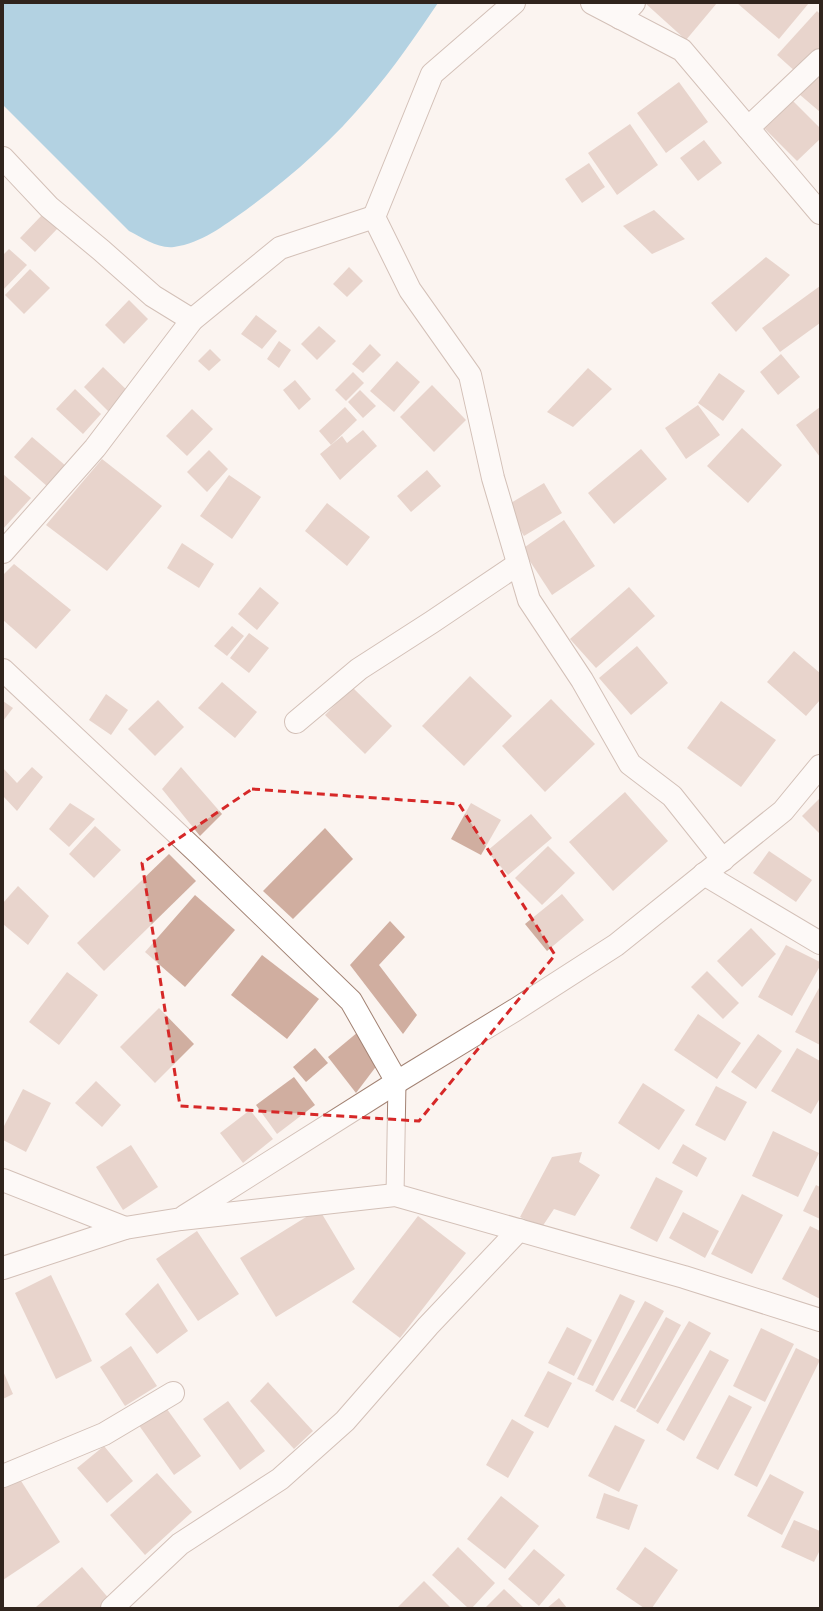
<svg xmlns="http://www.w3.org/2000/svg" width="823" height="1611" font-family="'Archivo Narrow',sans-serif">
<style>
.water{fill:#5ca9d1}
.building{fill:#d0aea0}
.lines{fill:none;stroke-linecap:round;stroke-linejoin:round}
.lane-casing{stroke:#a28273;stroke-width:19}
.street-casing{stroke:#a28273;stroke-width:24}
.secondary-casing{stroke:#a28273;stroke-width:24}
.lane{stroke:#fff;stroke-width:17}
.street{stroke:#fff;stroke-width:22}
.secondary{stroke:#fff;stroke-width:22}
.marked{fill:none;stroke:#d62828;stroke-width:3;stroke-dasharray:8 5;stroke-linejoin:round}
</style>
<rect width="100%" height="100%" fill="#fbf4f0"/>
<path class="water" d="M 3,3 L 438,3 C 416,35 394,68 368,98 C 333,140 290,178 246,210 C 223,226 202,243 174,247 C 158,249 143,238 129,231 L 3,105 Z"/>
<g class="building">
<polygon points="645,3 717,3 686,40"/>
<polygon points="737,3 809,3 779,39"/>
<polygon points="817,11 820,14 820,49 797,73 777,55"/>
<polygon points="820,71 820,112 799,94"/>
<polygon points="679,82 708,122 666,153 637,113"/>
<polygon points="790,98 820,128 820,139 797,161 762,126"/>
<polygon points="630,124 658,165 617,195 588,153"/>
<polygon points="704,140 722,163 698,181 680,158"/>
<polygon points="589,163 605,187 582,203 565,179"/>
<polygon points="654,210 685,239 652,254 623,226"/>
<polygon points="43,214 58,228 35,252 20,238"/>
<polygon points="9,249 27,265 3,290 3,255"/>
<polygon points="766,257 790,275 736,332 711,303"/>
<polygon points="349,267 363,281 347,297 333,284"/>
<polygon points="30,269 50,288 24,314 5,295"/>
<polygon points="820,286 820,323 780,352 762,328"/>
<polygon points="129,300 148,319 124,344 105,325"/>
<polygon points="256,315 277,331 262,349 241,334"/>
<polygon points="319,326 336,341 317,360 301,344"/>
<polygon points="279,341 291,350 279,368 267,359"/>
<polygon points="370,344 381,355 363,373 352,364"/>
<polygon points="210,349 221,360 209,371 198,361"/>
<polygon points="781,354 800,377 778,395 760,372"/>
<polygon points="397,361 420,382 394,412 370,391"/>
<polygon points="103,367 132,395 112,415 84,387"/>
<polygon points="588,368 612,389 573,427 547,412"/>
<polygon points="353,372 364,383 346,401 335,390"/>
<polygon points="719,373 745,391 723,421 698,403"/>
<polygon points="295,380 311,399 299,410 283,390"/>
<polygon points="432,385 466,420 434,452 400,417"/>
<polygon points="75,389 101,414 83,434 56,409"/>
<polygon points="360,390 376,406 363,418 348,402"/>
<polygon points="698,405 720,435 686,459 665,428"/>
<polygon points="345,407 357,420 331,445 319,431"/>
<polygon points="820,407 820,457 796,425"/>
<polygon points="192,409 213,429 187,456 166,436"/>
<polygon points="742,428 782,465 748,503 707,466"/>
<polygon points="363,430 377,446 340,480 320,454 342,436 347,443"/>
<polygon points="32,437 66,466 48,487 14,457"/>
<polygon points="641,449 667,479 614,524 588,493"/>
<polygon points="209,450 228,469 207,492 187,472"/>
<polygon points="102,459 162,506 107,571 46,525"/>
<polygon points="427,470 441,486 411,512 397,496"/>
<polygon points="3,474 31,498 3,529"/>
<polygon points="229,475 261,497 232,539 200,516"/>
<polygon points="544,483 562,513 524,536 506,506"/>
<polygon points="327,503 370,537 347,566 305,531"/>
<polygon points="564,520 595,566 552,595 522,549"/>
<polygon points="182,543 214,564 199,588 167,568"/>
<polygon points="14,564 71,610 36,649 3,620 3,575"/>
<polygon points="260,587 279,603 257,630 238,614"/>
<polygon points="629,587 655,616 596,668 570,639"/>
<polygon points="232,626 244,636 227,656 214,646"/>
<polygon points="249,633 269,648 249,673 230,658"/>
<polygon points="637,646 668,683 631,715 599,678"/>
<polygon points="794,651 820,673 820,700 806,716 767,682"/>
<polygon points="470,676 512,716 464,766 422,726"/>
<polygon points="222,682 257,712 235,738 198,708"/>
<polygon points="352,687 392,726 365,754 325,715"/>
<polygon points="106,694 128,710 111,735 89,720"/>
<polygon points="551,699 595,744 545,792 502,746"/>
<polygon points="158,700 184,727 155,756 128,729"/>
<polygon points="3,701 13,708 3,721"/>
<polygon points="721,701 776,740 741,787 687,748"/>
<polygon points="32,767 43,777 17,811 3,796 3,768 17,783"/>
<polygon points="181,767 222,814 200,836 162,789"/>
<polygon points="625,792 668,841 613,891 569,842"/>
<polygon points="820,798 820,834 802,816"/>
<polygon points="70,803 95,819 69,847 49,829"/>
<polygon points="471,803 501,820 481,855 451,839"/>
<polygon points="531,814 552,838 508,875 487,851"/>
<polygon points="95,826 121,850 94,878 69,854"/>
<polygon points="325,828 353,859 293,919 263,891"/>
<polygon points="548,846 575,873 542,905 515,878"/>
<polygon points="769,851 812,880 796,902 753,873"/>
<polygon points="169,854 196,881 104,971 77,943"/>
<polygon points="18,886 49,916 28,945 3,924 3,903"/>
<polygon points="562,894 584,920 547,951 525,924"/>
<polygon points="195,895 235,930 185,987 145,952"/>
<polygon points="390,921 405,937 379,965 417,1015 403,1034 350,965"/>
<polygon points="751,928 776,954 742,987 717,961"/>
<polygon points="786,945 820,962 820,966 792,1016 758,997"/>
<polygon points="262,955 319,999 287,1039 231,995"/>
<polygon points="707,971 739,1003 723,1019 691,987"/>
<polygon points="67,972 98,995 59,1045 29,1022"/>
<polygon points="820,986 820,1045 795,1032"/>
<polygon points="159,1008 194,1044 155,1083 120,1047"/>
<polygon points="698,1014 741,1043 717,1079 674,1050"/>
<polygon points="358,1032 381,1060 356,1093 328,1057"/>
<polygon points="758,1034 782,1051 756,1089 731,1072"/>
<polygon points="315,1048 328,1063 306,1082 293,1067"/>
<polygon points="797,1048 820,1061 820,1098 811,1114 771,1091"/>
<polygon points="294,1077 315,1105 277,1134 256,1105"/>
<polygon points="96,1081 121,1105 102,1127 75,1103"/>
<polygon points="643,1083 685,1110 659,1150 618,1123"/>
<polygon points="716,1086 747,1102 725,1141 695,1125"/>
<polygon points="23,1089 51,1103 26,1152 3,1140 3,1128"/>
<polygon points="250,1110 273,1139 243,1163 220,1133"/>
<polygon points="773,1131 819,1153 798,1197 752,1176"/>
<polygon points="683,1144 707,1158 697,1177 672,1163"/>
<polygon points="131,1145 158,1187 123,1210 96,1167"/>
<polygon points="582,1152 579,1162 600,1175 575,1216 554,1209 542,1227 520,1217 552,1157"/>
<polygon points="656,1177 683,1191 657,1242 630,1228"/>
<polygon points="816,1185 820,1187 820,1219 803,1211"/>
<polygon points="742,1194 783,1215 752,1274 711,1254"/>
<polygon points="319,1209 355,1269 276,1317 240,1258"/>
<polygon points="683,1212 719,1231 705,1258 669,1238"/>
<polygon points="418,1216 466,1253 400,1338 352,1302"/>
<polygon points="810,1226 820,1231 820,1299 782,1279"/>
<polygon points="197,1231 239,1294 198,1321 156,1259"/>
<polygon points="51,1275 92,1361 56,1379 15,1293"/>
<polygon points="158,1283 188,1331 157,1354 125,1314"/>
<polygon points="620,1294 635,1301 593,1386 577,1379"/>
<polygon points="645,1301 664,1311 613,1401 595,1391"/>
<polygon points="666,1317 681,1325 635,1409 620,1401"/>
<polygon points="689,1321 711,1333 658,1424 636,1411"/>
<polygon points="567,1327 592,1340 574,1376 548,1363"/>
<polygon points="761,1328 794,1344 765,1402 733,1386"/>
<polygon points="131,1346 157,1386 125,1406 100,1367"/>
<polygon points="796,1348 820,1360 757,1487 734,1475"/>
<polygon points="710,1350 729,1360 684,1441 666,1430"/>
<polygon points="3,1371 13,1394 3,1399"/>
<polygon points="548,1371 572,1383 548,1428 524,1416"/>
<polygon points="268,1382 313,1431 294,1449 250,1401"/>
<polygon points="729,1395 752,1407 718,1470 696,1458"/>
<polygon points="228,1401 265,1451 240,1470 203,1419"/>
<polygon points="164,1405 201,1456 174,1475 138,1424"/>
<polygon points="512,1419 534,1432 508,1478 486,1465"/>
<polygon points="615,1425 645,1440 619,1492 588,1476"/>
<polygon points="104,1446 133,1481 107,1503 77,1468"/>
<polygon points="16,1473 60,1542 3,1580 3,1482"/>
<polygon points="157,1473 192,1512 145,1555 110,1515"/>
<polygon points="770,1474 804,1492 782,1535 747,1516"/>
<polygon points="604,1493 638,1505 629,1530 596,1518"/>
<polygon points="501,1496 539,1526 505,1569 467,1539"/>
<polygon points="794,1520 820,1531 820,1550 814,1562 781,1547"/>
<polygon points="458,1547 495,1583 472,1608 468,1608 432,1575"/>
<polygon points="645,1547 678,1570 652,1608 644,1608 616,1589"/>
<polygon points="534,1549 565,1575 539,1606 508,1579"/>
<polygon points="82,1567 111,1601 103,1608 36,1607"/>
<polygon points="424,1581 451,1608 397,1608"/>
<polygon points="504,1589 524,1608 485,1608"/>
<polygon points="559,1598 567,1608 547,1608"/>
</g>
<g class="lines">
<defs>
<polyline id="lane" points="395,1195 397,1082"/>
<g id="street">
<polyline points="592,3 682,50 820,213"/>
<polyline points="620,18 634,3"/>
<polyline points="748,128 820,60"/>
<polyline points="3,158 49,207 101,250 153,296 192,320"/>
<polyline points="374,217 432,74 514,3"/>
<polyline points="3,552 95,448 192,320 280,248 374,217 410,290 470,375 493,478 529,600 582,680 630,764 672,796 723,860"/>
<polyline points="296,722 359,669 432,622 518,564"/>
<polyline points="704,874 820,943"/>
<polyline points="3,1180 125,1228"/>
<polyline points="3,1476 104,1434 173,1393"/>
<polyline points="112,1608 180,1544 280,1479 345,1421 428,1326 519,1230"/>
</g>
<g id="secondary">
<polyline points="3,670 198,853 351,1001 397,1082"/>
<polyline points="185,1216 397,1082 515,1010 616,945 783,811 820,766"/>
<polyline points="3,1268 125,1228 181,1219 395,1195 684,1277 820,1320"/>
</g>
</defs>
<use href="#lane" class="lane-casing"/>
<use href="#street" class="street-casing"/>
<use href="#secondary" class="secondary-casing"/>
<use href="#lane" class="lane"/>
<use href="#street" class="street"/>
<use href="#secondary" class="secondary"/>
</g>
<path d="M0 0H823V1611H0ZM 252,789 L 459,804 L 555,955 L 419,1121 L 180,1106 L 142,863 Z" fill="#fbf4f0" fill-opacity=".55" fill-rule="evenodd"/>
<path class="marked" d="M 252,789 L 459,804 L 555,955 L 419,1121 L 180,1106 L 142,863 Z"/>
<rect width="823" height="1611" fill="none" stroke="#30241d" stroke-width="8"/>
</svg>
